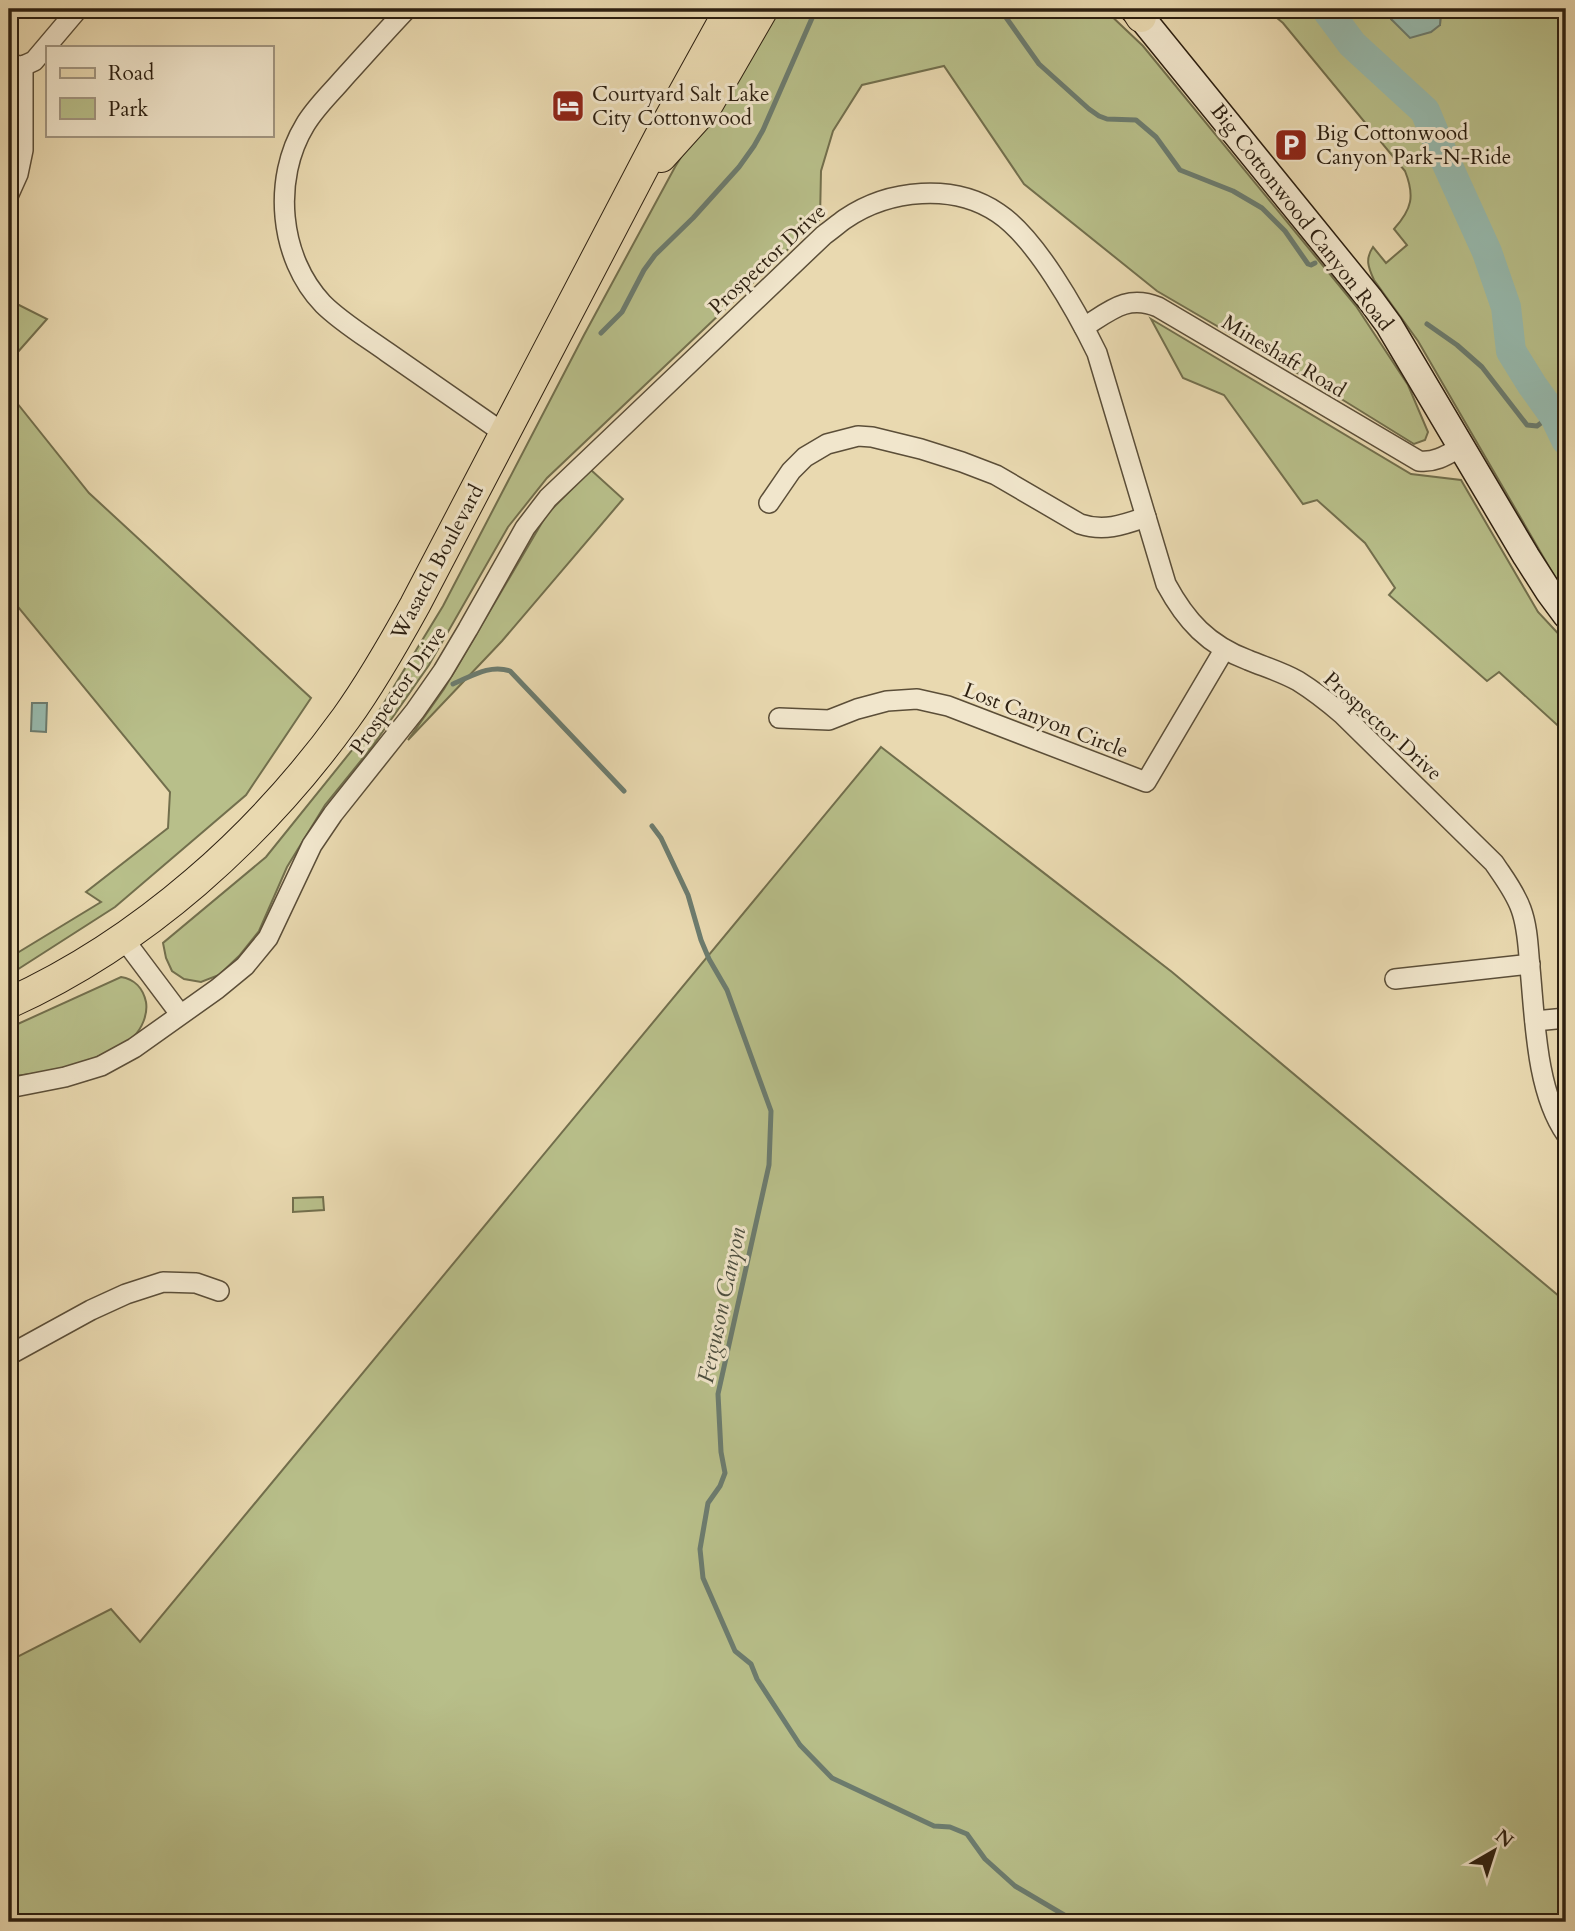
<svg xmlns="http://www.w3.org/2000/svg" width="1575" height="1931" font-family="Cardo,serif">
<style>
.green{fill:#b8bf8a;stroke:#726f4d;stroke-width:2}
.water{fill:#97baae;stroke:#6c7c6f;stroke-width:2}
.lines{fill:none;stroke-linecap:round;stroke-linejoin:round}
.stream{stroke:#6c7c6f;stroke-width:5}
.river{stroke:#97baae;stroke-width:30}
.street-casing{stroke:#5b4e38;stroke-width:22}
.secondary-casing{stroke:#2c1f10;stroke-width:29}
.primary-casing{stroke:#2c1f10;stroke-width:32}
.street{stroke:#f1e6cc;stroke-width:19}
.secondary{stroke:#f1e6cc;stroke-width:26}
.primary{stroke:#e9d9b0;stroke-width:30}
.labels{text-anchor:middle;stroke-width:6;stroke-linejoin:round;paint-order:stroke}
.poi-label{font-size:21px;fill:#2c1f10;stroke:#f1e6cc;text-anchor:start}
.street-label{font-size:21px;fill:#2c1f10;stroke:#f1e6cc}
.water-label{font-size:23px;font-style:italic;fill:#4c4e3f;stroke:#f1e6cc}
</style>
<rect width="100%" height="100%" fill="#e9d9b0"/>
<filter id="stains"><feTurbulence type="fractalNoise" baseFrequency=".00286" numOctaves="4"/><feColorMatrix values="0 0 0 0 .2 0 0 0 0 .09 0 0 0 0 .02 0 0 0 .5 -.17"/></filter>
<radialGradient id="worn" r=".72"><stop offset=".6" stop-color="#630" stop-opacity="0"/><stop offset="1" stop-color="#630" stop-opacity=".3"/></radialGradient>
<g class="green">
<polygon points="772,9 1104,9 1143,46 1356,306 1408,385 1428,432 1425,440 1414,444 1330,392 1157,291 1024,184 944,66 862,85 833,131 821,171 820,219 547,478 508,527 429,665 372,747 325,805 287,867 259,931 239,956 219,975 201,982 184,979 172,971 166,958 163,943 266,857 365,734 443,606 584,335 675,167"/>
<path d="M 1266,9 L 1383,9 L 1392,20 L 1440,25 L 1441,9 L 1566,9 L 1566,596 L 1418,341 L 1374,280 C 1368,267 1365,259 1373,247 L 1386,263 L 1407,245 L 1394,229 C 1412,209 1415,196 1405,171 L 1283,23 Z"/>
<polygon points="9,300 47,319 9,362"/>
<polygon points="1151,319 1411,474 1461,480 1538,612 1566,642 1566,733 1499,672 1487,681 1389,595 1395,588 1365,543 1317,500 1303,504 1224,395 1183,378"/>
<polygon points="9,393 89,493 311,698 246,795 115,907 9,975 9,958 101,902 86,892 168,828 170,792 9,596"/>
<polygon points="591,470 623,499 502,641 408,740 444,689 547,514"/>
<polygon points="881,747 1172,972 1566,1302 1566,1922 9,1922 9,1661 111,1609 140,1642"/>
<path d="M 121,977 C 134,979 143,988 146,1002 C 148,1014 142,1029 133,1037 C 121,1047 84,1064 69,1068 C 49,1072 29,1074 9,1077 L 9,1028 Z"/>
<polygon points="323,1197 324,1210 293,1212 293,1198"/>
</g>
<g class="water">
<polygon points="1383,9 1441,9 1440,25 1431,32 1410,38 1392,20"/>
<polygon points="32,703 47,703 46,732 31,731"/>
</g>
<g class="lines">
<g class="stream">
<polyline points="1000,9 1039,64 1089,109 1099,116 1107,119 1136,120 1156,137 1180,170 1233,191 1262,208 1285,231 1308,264 1311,265 1315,263"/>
<polyline points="1427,324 1457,345 1482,367 1527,425 1537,426 1553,414"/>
<polyline points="601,333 622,312 644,270 655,255 693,218 739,167 754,146 763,130 816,9"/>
<path d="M 453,684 C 472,676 490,664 510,671 L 624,791"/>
<polyline points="652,826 661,838 688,895 701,940 709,959 727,990 771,1111 769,1165 718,1394 721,1452 725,1473 720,1486 708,1503 700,1549 703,1578 735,1651 751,1664 757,1679 800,1745 832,1778 934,1826 950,1827 967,1834 985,1859 1015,1886 1076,1922"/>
</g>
<polyline class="river" points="1326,9 1352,44 1425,111 1447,164 1487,252 1506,307 1511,351 1532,385 1555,417 1566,440"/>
<defs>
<g id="street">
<path d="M 407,9 C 385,32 364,56 342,80 C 330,94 315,108 305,125 C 272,179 279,258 323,304 C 341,322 366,337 387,352 C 426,379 466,407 505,434"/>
<polyline points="9,65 23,66 34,61 78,9"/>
<polyline points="9,194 18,174 23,150 23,66"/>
<path d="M 1084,327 C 1110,311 1127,294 1158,307 L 1419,461 C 1435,463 1447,455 1461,447"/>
<path d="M 769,503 L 791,471 L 805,457 L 827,444 L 858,436 L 872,437 L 921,449 L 962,462 L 996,475 L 1080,524 C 1104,532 1123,525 1146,517"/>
<polyline points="779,718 829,720 857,709 887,701 917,699 948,706 1146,782 1224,650"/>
<polyline points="123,938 180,1014"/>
<polyline points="1395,979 1530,964"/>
<polyline points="1535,1021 1566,1018"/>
<path d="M 9,1088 L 65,1077 L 101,1066 L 134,1048 L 217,989 L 245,966 L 268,938 L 312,845 L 333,814 L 415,711 L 443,671 L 468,629 L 525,528 L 548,498 L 824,235 C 831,230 838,224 845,219 C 889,189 954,183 998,213 C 1036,238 1077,312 1097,353 L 1166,584 C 1186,621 1208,645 1248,660 C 1265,667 1282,672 1298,681 C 1314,691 1328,702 1342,714 L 1494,863 C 1504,878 1515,892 1521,909 C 1528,928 1528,948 1530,968 C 1535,1019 1536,1091 1566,1134"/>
<polyline points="9,1355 91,1310 126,1294 163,1282 196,1283 219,1291"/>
</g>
<polyline id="secondary" points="1133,9 1141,17 1370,299 1389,325 1526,556 1549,592 1566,615"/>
<g id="primary">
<polyline points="1136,9 1141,17"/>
<polyline points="661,157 707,106 763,9"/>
<path d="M 9,1003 C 143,942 260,837 346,718 C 372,682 394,643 415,605 L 661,134 L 730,9"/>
</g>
</defs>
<use href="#street" class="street-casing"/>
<use href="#secondary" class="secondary-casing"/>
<use href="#primary" class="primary-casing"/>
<use href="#street" class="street"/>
<use href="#secondary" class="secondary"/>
<use href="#primary" class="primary"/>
</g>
<defs>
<symbol id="hotel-square" viewBox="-11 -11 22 22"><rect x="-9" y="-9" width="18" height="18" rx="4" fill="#8f2418" stroke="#f1e6cc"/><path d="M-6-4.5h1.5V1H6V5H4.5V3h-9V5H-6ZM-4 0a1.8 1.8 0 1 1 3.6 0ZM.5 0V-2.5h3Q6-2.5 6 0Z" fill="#fff"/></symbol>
<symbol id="parking-square" viewBox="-11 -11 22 22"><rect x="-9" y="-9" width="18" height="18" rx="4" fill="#8f2418" stroke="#f1e6cc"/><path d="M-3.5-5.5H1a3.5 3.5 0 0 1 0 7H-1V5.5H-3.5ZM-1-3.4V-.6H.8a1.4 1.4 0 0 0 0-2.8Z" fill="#fff"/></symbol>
</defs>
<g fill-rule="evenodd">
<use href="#hotel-square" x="549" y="87" width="38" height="38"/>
<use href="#parking-square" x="1272" y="126" width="38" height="38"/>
</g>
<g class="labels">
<g class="poi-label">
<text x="592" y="101">Courtyard Salt Lake<tspan x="592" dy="24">City Cottonwood</tspan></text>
<text x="1316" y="140">Big Cottonwood<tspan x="1316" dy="24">Canyon Park-N-Ride</tspan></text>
</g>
<g class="street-label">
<text transform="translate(1302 217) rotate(52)" y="7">Big Cottonwood Canyon Road</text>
<text transform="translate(767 259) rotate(-43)" y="7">Prospector Drive</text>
<text transform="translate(1284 356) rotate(31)" y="7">Mineshaft Road</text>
<text transform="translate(437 562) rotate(-62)" y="7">Wasatch Boulevard</text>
<text transform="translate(398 690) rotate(-55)" y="7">Prospector Drive</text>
<text transform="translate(1046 720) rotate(21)" y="7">Lost Canyon Circle</text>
<text transform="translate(1383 726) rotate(42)" y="7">Prospector Drive</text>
</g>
<g class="water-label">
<text transform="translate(721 1305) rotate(-78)" y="8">Ferguson Canyon</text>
</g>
</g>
<rect width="1575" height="1931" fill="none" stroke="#e9d9b0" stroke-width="35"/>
<rect x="10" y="10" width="1554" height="1910" fill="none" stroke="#2c1f10" stroke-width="3.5"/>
<rect x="18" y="18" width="1540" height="1896" fill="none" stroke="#2c1f10" stroke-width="2"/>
<rect x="46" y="46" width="228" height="91" fill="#f1e6cc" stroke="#a29681" stroke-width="2"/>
<rect x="60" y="68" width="35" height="10" fill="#e9d9b0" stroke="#a29681" stroke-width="2"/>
<text x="108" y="80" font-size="21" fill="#2c1f10">Road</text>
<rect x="60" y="98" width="35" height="21" fill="#b8bf8a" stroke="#a29681" stroke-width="2"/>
<text x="108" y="116" font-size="21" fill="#2c1f10">Park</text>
<g transform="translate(1494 1851) rotate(39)" stroke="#f1e6cc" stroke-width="5" paint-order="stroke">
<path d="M0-5L12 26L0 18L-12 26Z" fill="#2c1f10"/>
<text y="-10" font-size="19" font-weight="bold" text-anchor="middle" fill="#2c1f10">N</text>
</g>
<rect width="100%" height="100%" filter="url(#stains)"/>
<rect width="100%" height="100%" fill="url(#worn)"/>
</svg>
